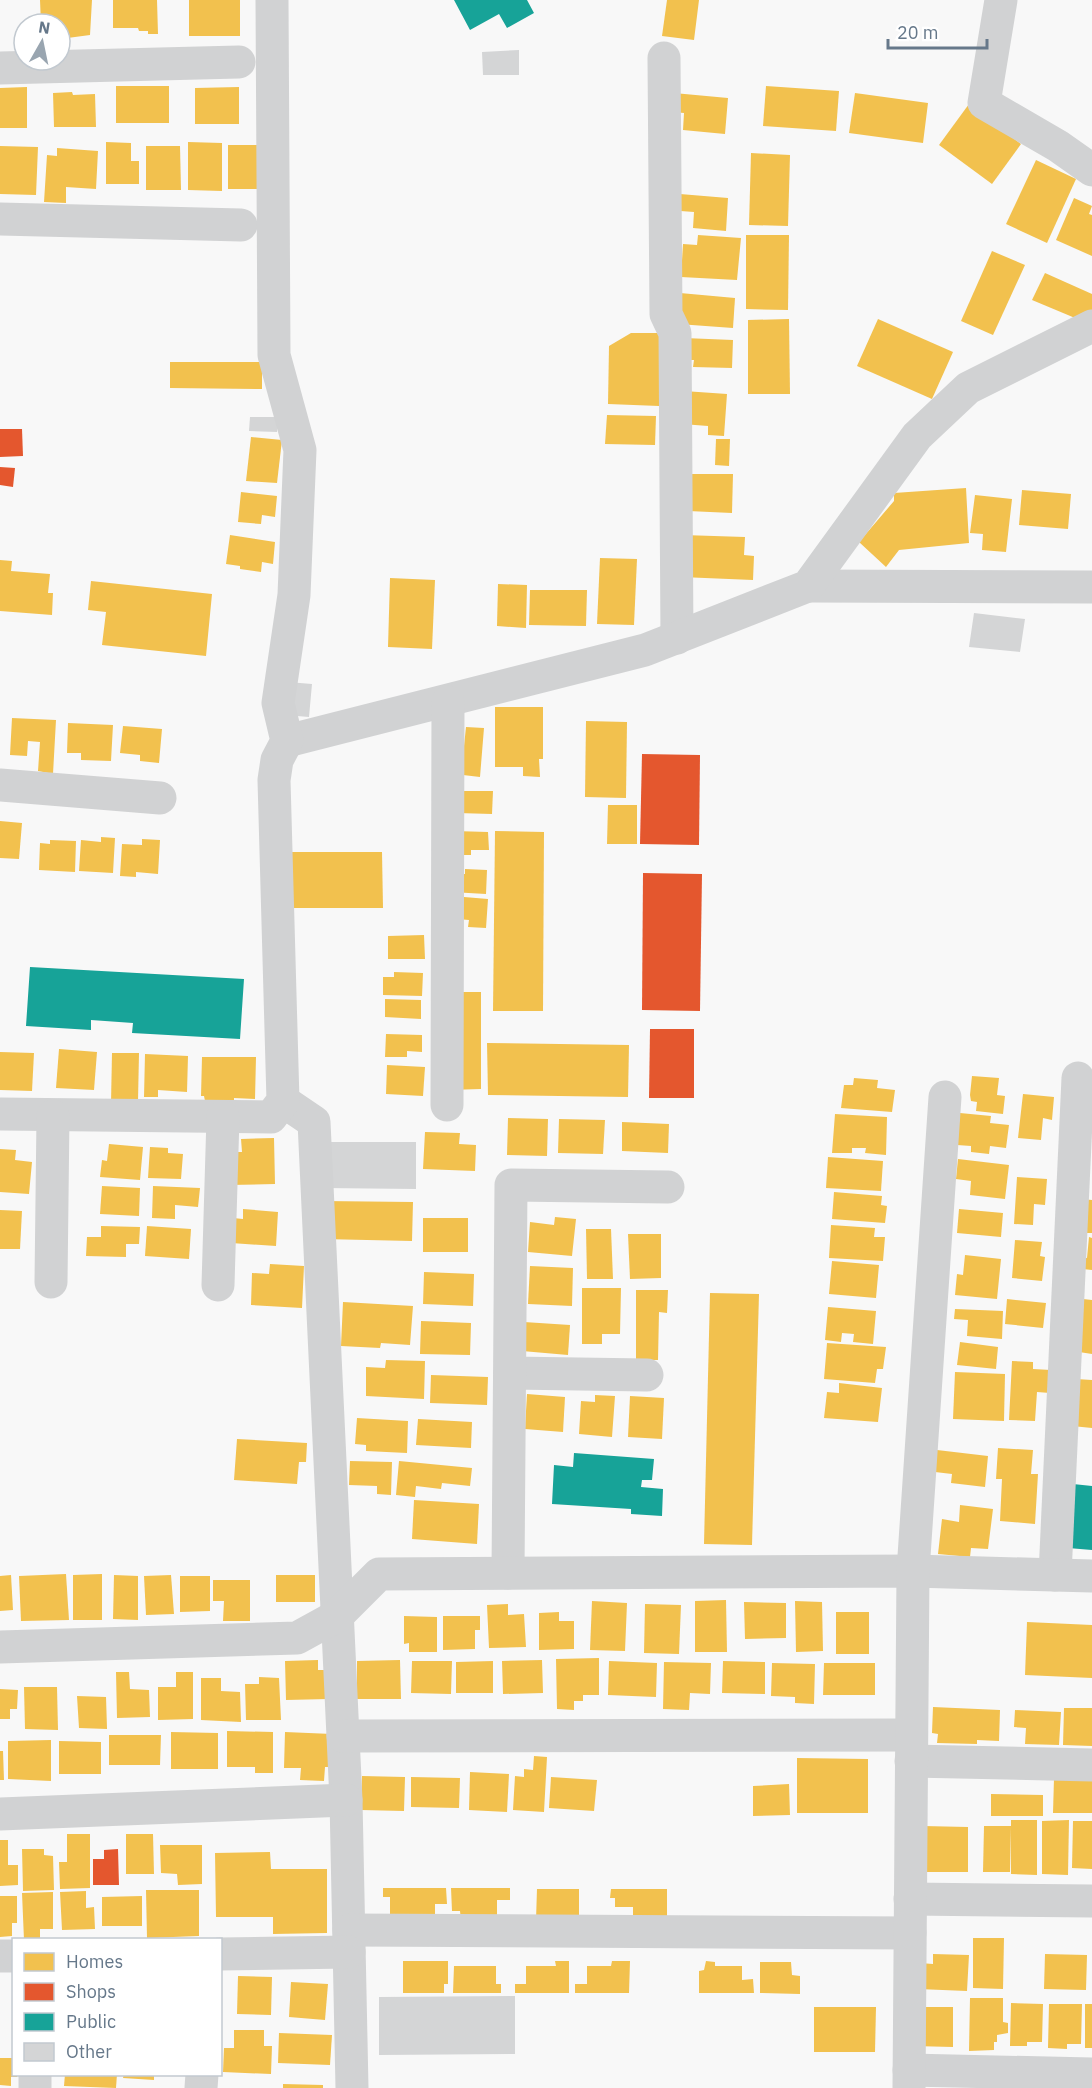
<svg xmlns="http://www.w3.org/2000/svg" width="1092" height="2088" font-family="'IBM Plex Sans',sans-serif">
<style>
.homes{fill:#f2c14e}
.shops{fill:#e4572e}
.public{fill:#17a398}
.building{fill:#d4d5d6}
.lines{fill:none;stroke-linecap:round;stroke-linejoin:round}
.minor{stroke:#d1d2d3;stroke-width:33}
</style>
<rect width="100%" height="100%" fill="#f8f8f8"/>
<g class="homes">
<polygon points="40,0 92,0 90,35 60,39 60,24 41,24"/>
<polygon points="113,0 157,0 158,34 148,34 148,31 139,31 138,28 113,28"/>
<rect x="189" y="0" width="51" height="36"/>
<polygon points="667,0 699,0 694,40 662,36"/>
<rect x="116" y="86" width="53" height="37"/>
<polygon points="766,86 839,91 836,131 763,126"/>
<polygon points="27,87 27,128 0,128 0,88"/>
<polygon points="239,87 239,124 195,124 195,88"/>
<polygon points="72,92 73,95 95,94 96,127 54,127 53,93"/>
<polygon points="663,92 728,98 725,134 683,130 684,113 661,111"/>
<polygon points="855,93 928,103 923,143 849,133"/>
<polygon points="969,104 1021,144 992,184 939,145"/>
<polygon points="106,142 131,143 131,161 139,161 139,184 106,184"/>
<polygon points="188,142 222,143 222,191 188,190"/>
<rect x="228" y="145" width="32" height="44"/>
<polygon points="0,146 38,147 36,195 0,194"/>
<polygon points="146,146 180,146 181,190 146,190"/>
<polygon points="57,148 98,151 96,189 66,187 66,203 44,202 47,155 57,156"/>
<polygon points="751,153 790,155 788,226 749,225"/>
<polygon points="1036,160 1076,179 1047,243 1006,224"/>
<polygon points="668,193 728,198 726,231 693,228 694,212 667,210"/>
<polygon points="1074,198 1092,206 1089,214 1092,215 1092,256 1056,240"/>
<polygon points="698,235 741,238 737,280 681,277 683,244 697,245"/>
<polygon points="746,235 789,235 788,310 746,309"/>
<polygon points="992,251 1025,265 993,335 961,321"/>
<polygon points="1045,273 1092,294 1092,313 1087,323 1032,300"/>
<polygon points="680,293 735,298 733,328 678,324"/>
<polygon points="789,319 790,394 748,394 748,320"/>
<polygon points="878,319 953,352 932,399 857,366"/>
<polygon points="631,333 659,333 659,406 608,404 609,346"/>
<polygon points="684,338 733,340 732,368 693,367 694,360 683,360"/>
<polygon points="170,362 262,362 262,389 170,388"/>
<polygon points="684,391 727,394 724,436 708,435 708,426 682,424"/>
<polygon points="607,415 656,416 655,445 605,444"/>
<polygon points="251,437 282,440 277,483 246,481"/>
<polygon points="716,439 730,439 729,466 715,465"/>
<polygon points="689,474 733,474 732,513 688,511"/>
<polygon points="966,488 969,543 899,550 886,567 859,542 894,501 894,493"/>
<polygon points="1022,490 1071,494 1068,529 1019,525"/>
<polygon points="241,492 277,496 275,517 262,515 261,524 238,522"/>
<polygon points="975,495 1012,499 1006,552 982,550 983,534 970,533"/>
<polygon points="230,535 275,542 273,564 262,562 261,572 240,569 240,566 226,564"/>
<polygon points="683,535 745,537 744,555 754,556 753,580 681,577"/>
<polygon points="600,558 637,559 634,625 597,624"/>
<polygon points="0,560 12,561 11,571 50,574 48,593 53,593 52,615 0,611"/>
<polygon points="390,578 435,580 432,649 388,647"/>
<polygon points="91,581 212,594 206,656 102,645 106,612 88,610"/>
<polygon points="498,584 527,585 526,628 497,626"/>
<polygon points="530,590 587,590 586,626 529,625"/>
<polygon points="495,707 543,707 543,759 539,759 540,777 523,776 523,767 495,767"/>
<polygon points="12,718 56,720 53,774 38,771 40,742 28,741 27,756 10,755"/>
<polygon points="586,721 627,722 626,798 585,797"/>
<polygon points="68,723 113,725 111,761 81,760 81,753 67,753"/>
<polygon points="123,726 162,729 159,763 140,761 140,755 120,753"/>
<polygon points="466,727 484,728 480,777 463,775 450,744 464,746"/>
<polygon points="458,791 493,791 492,814 457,813"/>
<polygon points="608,805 637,805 637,844 607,844"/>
<polygon points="0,821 22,823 19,859 0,858"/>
<polygon points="454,831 488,832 489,850 471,850 471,855 454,855"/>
<polygon points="495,831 544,832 543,1011 493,1011"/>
<polygon points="101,837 115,838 113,873 79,871 81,840 101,842"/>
<polygon points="142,839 160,840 158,874 136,872 136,877 120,876 122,844 142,845"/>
<polygon points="50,840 76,841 75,872 39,870 40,843 50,844"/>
<polygon points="292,852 382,852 383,908 292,908"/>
<polygon points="465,869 487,870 486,894 451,892 452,874 465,874"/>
<polygon points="452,896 488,899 486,928 468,927 469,920 457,919"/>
<polygon points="424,935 425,959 388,959 388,936"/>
<polygon points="394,972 423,973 422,996 383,995 383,977 394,977"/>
<polygon points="449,992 481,992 481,1089 449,1090"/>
<polygon points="385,999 421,1000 421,1019 385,1017"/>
<polygon points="386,1034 422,1035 422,1052 407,1051 407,1057 385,1057"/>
<polygon points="487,1043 629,1045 628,1097 488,1095"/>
<polygon points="59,1049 97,1052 94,1090 56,1088"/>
<polygon points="0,1052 34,1053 32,1091 0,1090"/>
<polygon points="112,1053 139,1053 138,1101 111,1103"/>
<polygon points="145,1054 188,1056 187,1092 158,1090 158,1097 144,1097"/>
<polygon points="202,1057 256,1057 255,1099 234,1098 234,1102 205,1101 204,1096 201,1096"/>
<polygon points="387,1065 425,1067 423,1096 386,1094"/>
<polygon points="972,1076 999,1078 997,1095 1005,1096 1003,1114 976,1111 977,1102 971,1101 970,1095"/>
<polygon points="854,1078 878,1080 877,1088 895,1090 892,1112 841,1108 844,1085 853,1085"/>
<polygon points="1023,1094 1054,1097 1052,1120 1043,1118 1041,1140 1018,1138"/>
<polygon points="960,1113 991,1116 990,1123 1009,1125 1006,1148 990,1146 989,1154 971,1152 971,1146 957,1145"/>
<polygon points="835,1114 887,1117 886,1155 865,1153 866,1148 852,1148 852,1153 832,1153"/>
<polygon points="508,1118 548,1119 547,1156 507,1155"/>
<polygon points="559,1119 605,1120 603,1154 558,1153"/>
<polygon points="622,1122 669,1124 668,1153 622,1151"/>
<polygon points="425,1132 460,1133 459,1144 476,1145 475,1171 423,1169"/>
<polygon points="274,1138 275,1184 229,1185 234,1152 242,1152 241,1139"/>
<polygon points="109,1144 143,1147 140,1180 100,1177 102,1160 107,1161"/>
<polygon points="150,1147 168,1148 168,1153 183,1154 181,1179 148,1178"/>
<polygon points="0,1149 16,1150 15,1160 32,1162 29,1194 0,1192"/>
<polygon points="828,1157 883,1161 881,1191 826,1188"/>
<polygon points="958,1159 1009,1165 1005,1199 970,1195 971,1181 956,1179"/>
<polygon points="1017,1177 1047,1179 1045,1205 1034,1204 1033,1225 1014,1224"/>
<polygon points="102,1186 140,1188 139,1216 100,1214"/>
<polygon points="153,1186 200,1188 198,1207 175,1205 175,1219 152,1218"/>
<polygon points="834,1192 882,1196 881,1205 887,1206 885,1223 832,1219"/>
<polygon points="1082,1199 1092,1200 1092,1233 1081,1233"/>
<polygon points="322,1201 413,1202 412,1241 322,1239"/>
<polygon points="243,1209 278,1212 276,1246 231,1243 233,1218 243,1219"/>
<polygon points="959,1209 1003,1213 1001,1237 957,1233"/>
<polygon points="0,1210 22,1211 20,1249 0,1249"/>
<polygon points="555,1217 576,1219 572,1256 528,1252 530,1222 554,1225"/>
<rect x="423" y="1218" width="45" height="34"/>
<polygon points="831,1225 875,1228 874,1237 885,1237 883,1261 829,1258"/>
<polygon points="101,1226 140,1227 139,1244 126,1244 126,1257 86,1256 87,1237 101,1237"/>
<polygon points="147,1226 191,1229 189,1259 145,1256"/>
<polygon points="586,1229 611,1229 613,1279 587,1279"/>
<polygon points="628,1234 661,1234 661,1278 630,1279"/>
<polygon points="1089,1237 1092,1238 1092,1270 1073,1268 1073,1257 1087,1258"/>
<polygon points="1015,1240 1042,1242 1040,1256 1045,1257 1042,1281 1012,1278"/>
<polygon points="965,1255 1001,1259 997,1299 955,1295 957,1274 963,1275"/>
<polygon points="832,1261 879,1265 876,1298 829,1294"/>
<polygon points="270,1264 304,1266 302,1308 251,1305 252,1273 269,1274"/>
<polygon points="530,1266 573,1268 572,1306 528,1304"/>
<polygon points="424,1272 474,1274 473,1306 423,1304"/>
<polygon points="582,1288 621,1288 620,1334 602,1334 602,1344 582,1344"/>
<polygon points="636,1290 668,1290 667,1313 659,1312 658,1360 636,1360"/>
<polygon points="710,1293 759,1294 752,1545 704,1544"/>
<polygon points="1007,1299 1046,1303 1043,1328 1005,1324"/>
<polygon points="1083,1299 1092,1300 1092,1354 1079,1352"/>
<polygon points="343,1302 413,1306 410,1345 381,1343 380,1348 341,1346"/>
<polygon points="828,1307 876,1311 873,1344 853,1342 854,1334 842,1333 841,1342 825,1340"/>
<polygon points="955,1309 1003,1311 1002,1339 967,1336 968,1320 954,1319"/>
<polygon points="421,1321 471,1323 470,1355 420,1354"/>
<polygon points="524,1322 570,1325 568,1355 522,1351"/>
<polygon points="960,1342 998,1347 996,1369 957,1365"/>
<polygon points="827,1343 886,1347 883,1369 877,1369 875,1383 824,1379"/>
<polygon points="386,1360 425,1361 424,1399 366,1396 366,1367 385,1368"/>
<polygon points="1012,1361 1033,1362 1033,1369 1051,1370 1050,1393 1037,1392 1035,1421 1009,1420"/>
<polygon points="955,1372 1005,1374 1004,1421 953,1419"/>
<polygon points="431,1375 488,1377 487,1405 430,1403"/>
<polygon points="1076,1379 1092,1380 1092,1428 1072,1426"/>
<polygon points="839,1383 882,1388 878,1422 824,1418 827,1392 839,1393"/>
<polygon points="527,1394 565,1397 563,1432 525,1429"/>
<polygon points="595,1395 615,1396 612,1437 579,1434 581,1401 595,1402"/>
<polygon points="630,1396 664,1398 662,1439 628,1437"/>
<polygon points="357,1418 408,1421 407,1453 366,1451 366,1445 355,1444"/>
<polygon points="418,1419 472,1422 471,1448 416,1445"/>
<polygon points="237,1439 307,1443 306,1462 299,1462 297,1484 234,1480"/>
<polygon points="998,1448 1033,1450 1031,1474 1038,1474 1035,1524 1000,1521 1002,1479 996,1479"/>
<polygon points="937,1450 988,1456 985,1487 951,1483 952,1474 935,1472"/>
<polygon points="350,1461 392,1462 391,1495 377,1494 377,1486 349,1485"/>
<polygon points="399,1461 472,1468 470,1486 442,1483 441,1489 416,1486 415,1497 396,1495"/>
<polygon points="414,1500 479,1504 477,1544 412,1539"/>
<polygon points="960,1505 993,1509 988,1549 971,1548 970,1557 938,1554 942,1519 959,1522"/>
<polygon points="66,1574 69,1620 21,1621 19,1576"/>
<polygon points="102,1574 102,1620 73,1620 73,1575"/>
<polygon points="11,1575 13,1610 0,1611 0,1576"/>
<polygon points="114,1575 138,1576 138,1620 113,1619"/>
<polygon points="171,1575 174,1614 146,1615 144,1576"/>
<rect x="276" y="1575" width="39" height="27"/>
<polygon points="180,1576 210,1576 210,1611 180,1612"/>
<polygon points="213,1580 250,1580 250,1621 223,1621 224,1601 213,1601"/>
<polygon points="726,1600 727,1652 695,1652 695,1601"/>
<polygon points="592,1601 627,1603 625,1651 590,1650"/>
<polygon points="795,1601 822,1602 823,1651 796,1652"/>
<polygon points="744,1602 786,1603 786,1638 745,1639"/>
<polygon points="508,1604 508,1615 524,1614 526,1647 489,1648 487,1605"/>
<polygon points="645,1604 681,1605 679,1654 644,1653"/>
<polygon points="559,1612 559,1621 574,1621 574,1649 539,1650 539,1613"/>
<rect x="836" y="1612" width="33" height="42"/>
<polygon points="404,1616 437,1617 437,1652 409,1652 409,1643 404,1644"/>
<polygon points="443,1616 480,1616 480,1630 475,1630 475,1649 443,1650"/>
<polygon points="1027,1622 1092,1625 1092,1678 1025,1675"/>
<polygon points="599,1658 599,1695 583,1695 583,1701 574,1701 574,1710 557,1709 556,1659"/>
<polygon points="318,1660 318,1670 328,1670 328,1699 286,1700 285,1661"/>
<polygon points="400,1660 401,1699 357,1699 357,1661"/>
<polygon points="542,1660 543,1693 503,1694 502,1661"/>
<polygon points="412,1661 452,1661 451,1694 411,1693"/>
<polygon points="493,1661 493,1693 456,1693 456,1662"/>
<polygon points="609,1661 657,1663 656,1697 608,1695"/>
<polygon points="723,1661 765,1662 765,1694 722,1693"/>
<polygon points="664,1662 711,1663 710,1694 690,1693 689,1710 663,1709"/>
<polygon points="772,1663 815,1664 814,1704 795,1703 795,1697 771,1696"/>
<polygon points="824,1663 875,1663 875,1695 823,1695"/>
<polygon points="116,1672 129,1672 130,1689 149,1690 150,1717 117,1718"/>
<polygon points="176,1672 193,1672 193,1719 158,1720 158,1687 176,1687"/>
<polygon points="259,1677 279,1678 281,1720 246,1720 245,1684 259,1684"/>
<polygon points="201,1678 221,1678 221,1691 240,1692 241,1722 201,1720"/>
<polygon points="24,1687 57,1687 58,1730 25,1729"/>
<polygon points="0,1689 18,1690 17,1709 10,1709 10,1719 0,1719"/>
<polygon points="77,1696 106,1697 107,1729 79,1728"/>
<polygon points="933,1707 1000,1710 999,1741 977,1740 977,1744 937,1743 938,1734 932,1733"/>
<polygon points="1064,1708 1092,1708 1092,1746 1063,1745"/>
<polygon points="1015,1710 1061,1712 1059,1745 1025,1744 1026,1728 1014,1727"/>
<polygon points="227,1731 273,1732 273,1773 255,1773 255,1767 227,1767"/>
<polygon points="171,1732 218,1733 218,1769 171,1769"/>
<polygon points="285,1732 332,1734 331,1767 325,1767 324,1781 300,1780 301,1768 284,1768"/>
<polygon points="109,1735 161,1735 160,1765 109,1765"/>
<polygon points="51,1740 51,1781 8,1779 8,1741"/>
<polygon points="59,1741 101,1742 101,1774 59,1774"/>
<polygon points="0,1751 3,1751 4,1780 0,1780"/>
<polygon points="534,1756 547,1757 544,1812 513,1810 515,1776 524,1777 524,1769 533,1770"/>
<polygon points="797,1758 868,1759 868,1813 797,1813"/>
<polygon points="470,1772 509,1774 507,1812 469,1810"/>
<polygon points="362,1776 405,1777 404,1811 361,1810"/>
<polygon points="411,1777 460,1778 459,1808 411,1807"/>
<polygon points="551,1777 597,1780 594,1811 549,1808"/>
<polygon points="1054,1778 1092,1779 1092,1813 1053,1813"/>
<polygon points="789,1784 790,1815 753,1816 753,1786"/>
<polygon points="991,1794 1043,1795 1043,1816 991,1816"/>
<polygon points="1011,1820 1037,1820 1037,1875 1011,1874"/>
<polygon points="1069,1820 1068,1875 1042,1874 1042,1821"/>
<polygon points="1073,1821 1092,1821 1092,1869 1072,1868"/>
<polygon points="923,1826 968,1827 968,1872 924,1872"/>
<polygon points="984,1826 1011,1826 1010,1872 983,1872"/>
<polygon points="67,1834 90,1834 90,1888 60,1889 59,1862 67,1862"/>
<polygon points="126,1834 153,1834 154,1874 126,1874"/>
<polygon points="0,1840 8,1840 8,1865 18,1865 18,1885 0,1886"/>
<polygon points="160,1845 202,1845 202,1884 178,1885 177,1874 161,1873"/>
<polygon points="22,1849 44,1849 44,1855 53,1856 54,1890 23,1891"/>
<polygon points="270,1852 271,1869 327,1869 327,1933 273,1934 273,1917 216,1917 215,1853"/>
<polygon points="383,1888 446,1888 447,1904 435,1904 435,1920 390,1915 390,1897 383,1897"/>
<polygon points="451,1888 510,1888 510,1900 497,1900 497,1920 461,1920 460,1911 452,1911"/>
<polygon points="537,1889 579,1889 579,1921 536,1920"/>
<polygon points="611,1889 667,1889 667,1921 633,1916 633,1907 615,1907 615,1898 610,1898"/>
<polygon points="146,1890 199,1890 199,1936 147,1938"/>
<polygon points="86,1891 86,1908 94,1907 95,1929 62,1930 60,1892"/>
<polygon points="53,1892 53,1929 40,1929 40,1940 24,1940 22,1893"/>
<polygon points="0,1896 17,1896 17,1923 12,1923 12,1936 0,1937"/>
<polygon points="142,1896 142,1926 102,1926 102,1897"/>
<polygon points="973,1938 1004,1938 1003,1989 973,1988"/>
<polygon points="933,1954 969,1955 967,1991 918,1989 920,1963 933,1964"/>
<polygon points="1045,1954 1087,1955 1086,1990 1044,1989"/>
<polygon points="403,1961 448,1961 448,1984 444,1984 444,1993 403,1993"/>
<polygon points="555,1961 569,1961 569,1993 515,1993 515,1984 526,1984 526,1966 556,1966"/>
<polygon points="612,1961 630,1961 629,1993 575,1993 575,1984 587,1984 587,1966 611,1966"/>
<polygon points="706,1961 715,1962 715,1966 742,1966 742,1980 753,1979 754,1993 699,1993 699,1971 704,1970"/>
<polygon points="760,1962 791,1962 792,1975 800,1976 800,1994 760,1993"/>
<polygon points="454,1966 496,1966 496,1984 501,1984 501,1993 453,1993"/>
<polygon points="238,1976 272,1977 271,2015 237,2014"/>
<polygon points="291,1982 328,1984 325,2020 289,2017"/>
<polygon points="970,1998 1003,1998 1003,2022 1008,2023 1008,2033 997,2035 997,2042 994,2042 994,2050 969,2051"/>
<polygon points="1011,2003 1043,2004 1042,2042 1027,2042 1027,2046 1010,2046"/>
<polygon points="1049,2004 1082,2004 1081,2044 1067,2044 1067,2049 1048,2048"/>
<rect x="1085" y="2004" width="7" height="44"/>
<polygon points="814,2007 876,2007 875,2052 814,2052"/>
<polygon points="914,2007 953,2007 953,2047 913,2046"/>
<polygon points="234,2030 264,2030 264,2046 272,2046 271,2074 223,2072 224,2048 234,2048"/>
<polygon points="279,2033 332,2035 330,2065 278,2063"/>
<polygon points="0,2058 14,2058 14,2074 18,2074 17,2077 11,2077 11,2086 0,2085"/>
<polygon points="65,2074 117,2074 116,2088 64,2086"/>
<polygon points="124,2074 154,2074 154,2080 123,2078"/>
<polygon points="283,2084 323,2085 323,2088 283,2088"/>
</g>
<g class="shops">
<polygon points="0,429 22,429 23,456 0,457"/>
<polygon points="0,467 15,468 13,487 0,485"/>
<polygon points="642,754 700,755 699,845 640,844"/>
<polygon points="643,873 702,874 700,1011 642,1010"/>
<polygon points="650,1029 694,1029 694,1098 649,1098"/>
<polygon points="118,1849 119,1885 93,1885 93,1859 104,1859 104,1850"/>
</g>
<g class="public">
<polygon points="454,0 527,0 534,13 507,28 499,14 470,30"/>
<polygon points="30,967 244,979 240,1039 132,1033 133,1023 91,1020 91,1030 26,1026"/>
<polygon points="574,1453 654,1459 652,1480 642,1480 641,1487 663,1489 662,1516 631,1514 631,1509 552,1504 554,1465 573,1467"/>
<polygon points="1073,1484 1092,1486 1092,1550 1068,1548"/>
</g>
<g class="building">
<polygon points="519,50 519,75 483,75 482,52"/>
<polygon points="250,417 278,417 277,432 249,431"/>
<polygon points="974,613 1025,619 1020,652 969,647"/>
<polygon points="288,682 312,684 309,717 285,715"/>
<polygon points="323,1142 416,1142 416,1189 322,1188"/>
<polygon points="515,1996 515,2054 379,2055 379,1997"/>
</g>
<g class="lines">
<g class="minor">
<polyline points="1001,0 984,103 1058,146 1092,170"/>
<polyline points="664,58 666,314 675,333 677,638"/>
<polyline points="0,68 239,62"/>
<polyline points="0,219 241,225"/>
<polyline points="808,586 1092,587"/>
<polyline points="287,741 645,650 808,586 917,436 968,388 1092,326"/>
<polyline points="0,785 160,798"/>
<polyline points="283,1101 314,1122 346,1800 352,2088"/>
<polyline points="447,1105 448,702"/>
<polyline points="0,1114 271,1117 283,1101 274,780 277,760 287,741 278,703 294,595 300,450 274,355 272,0"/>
<polyline points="51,1282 53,1116"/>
<polyline points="218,1285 223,1117"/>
<polyline points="510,1373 647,1375"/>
<polyline points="508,1573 511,1185 668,1187"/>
<polyline points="1055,1575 1078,1078"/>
<polyline points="0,1647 297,1638 337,1616 379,1574 913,1571 1092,1576"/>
<polyline points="343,1736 911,1735"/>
<polyline points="911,1761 1092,1765"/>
<polyline points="0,1814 346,1800"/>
<polyline points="910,1899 1092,1901"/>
<polyline points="349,1930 910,1933"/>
<polyline points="220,1954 349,1952"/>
<polyline points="0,1956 14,1956"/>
<polyline points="909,2070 1092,2074"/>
<polyline points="35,2088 35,2074"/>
<polyline points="201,2088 202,2074"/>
<polyline points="909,2088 913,1571 945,1097"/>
</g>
</g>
<rect x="12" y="1938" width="210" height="138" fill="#ffffff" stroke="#c2c9d0" stroke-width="1.5"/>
<rect x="24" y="1953" width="30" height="18" fill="#f2c14e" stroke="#c2c9d0" stroke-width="1.5"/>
<text x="66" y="1968" font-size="18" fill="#66788a">Homes</text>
<rect x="24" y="1983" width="30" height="18" fill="#e4572e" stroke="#c2c9d0" stroke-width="1.5"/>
<text x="66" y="1998" font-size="18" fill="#66788a">Shops</text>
<rect x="24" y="2013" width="30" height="18" fill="#17a398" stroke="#c2c9d0" stroke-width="1.5"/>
<text x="66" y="2028" font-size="18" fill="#66788a">Public</text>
<rect x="24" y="2043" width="30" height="18" fill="#d4d5d6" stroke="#c2c9d0" stroke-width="1.5"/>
<text x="66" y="2058" font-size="18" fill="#66788a">Other</text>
<g transform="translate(42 42) rotate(9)"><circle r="28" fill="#ffffff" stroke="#c2c9d0" stroke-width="1.5"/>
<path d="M0-4.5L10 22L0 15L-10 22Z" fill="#99a5b0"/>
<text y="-9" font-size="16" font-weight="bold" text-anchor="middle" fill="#66788a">N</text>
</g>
<path d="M888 39v9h99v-9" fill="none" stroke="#66788a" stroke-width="3"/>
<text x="897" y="39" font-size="18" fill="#66788a" stroke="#ffffff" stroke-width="4.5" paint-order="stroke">20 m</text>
</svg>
